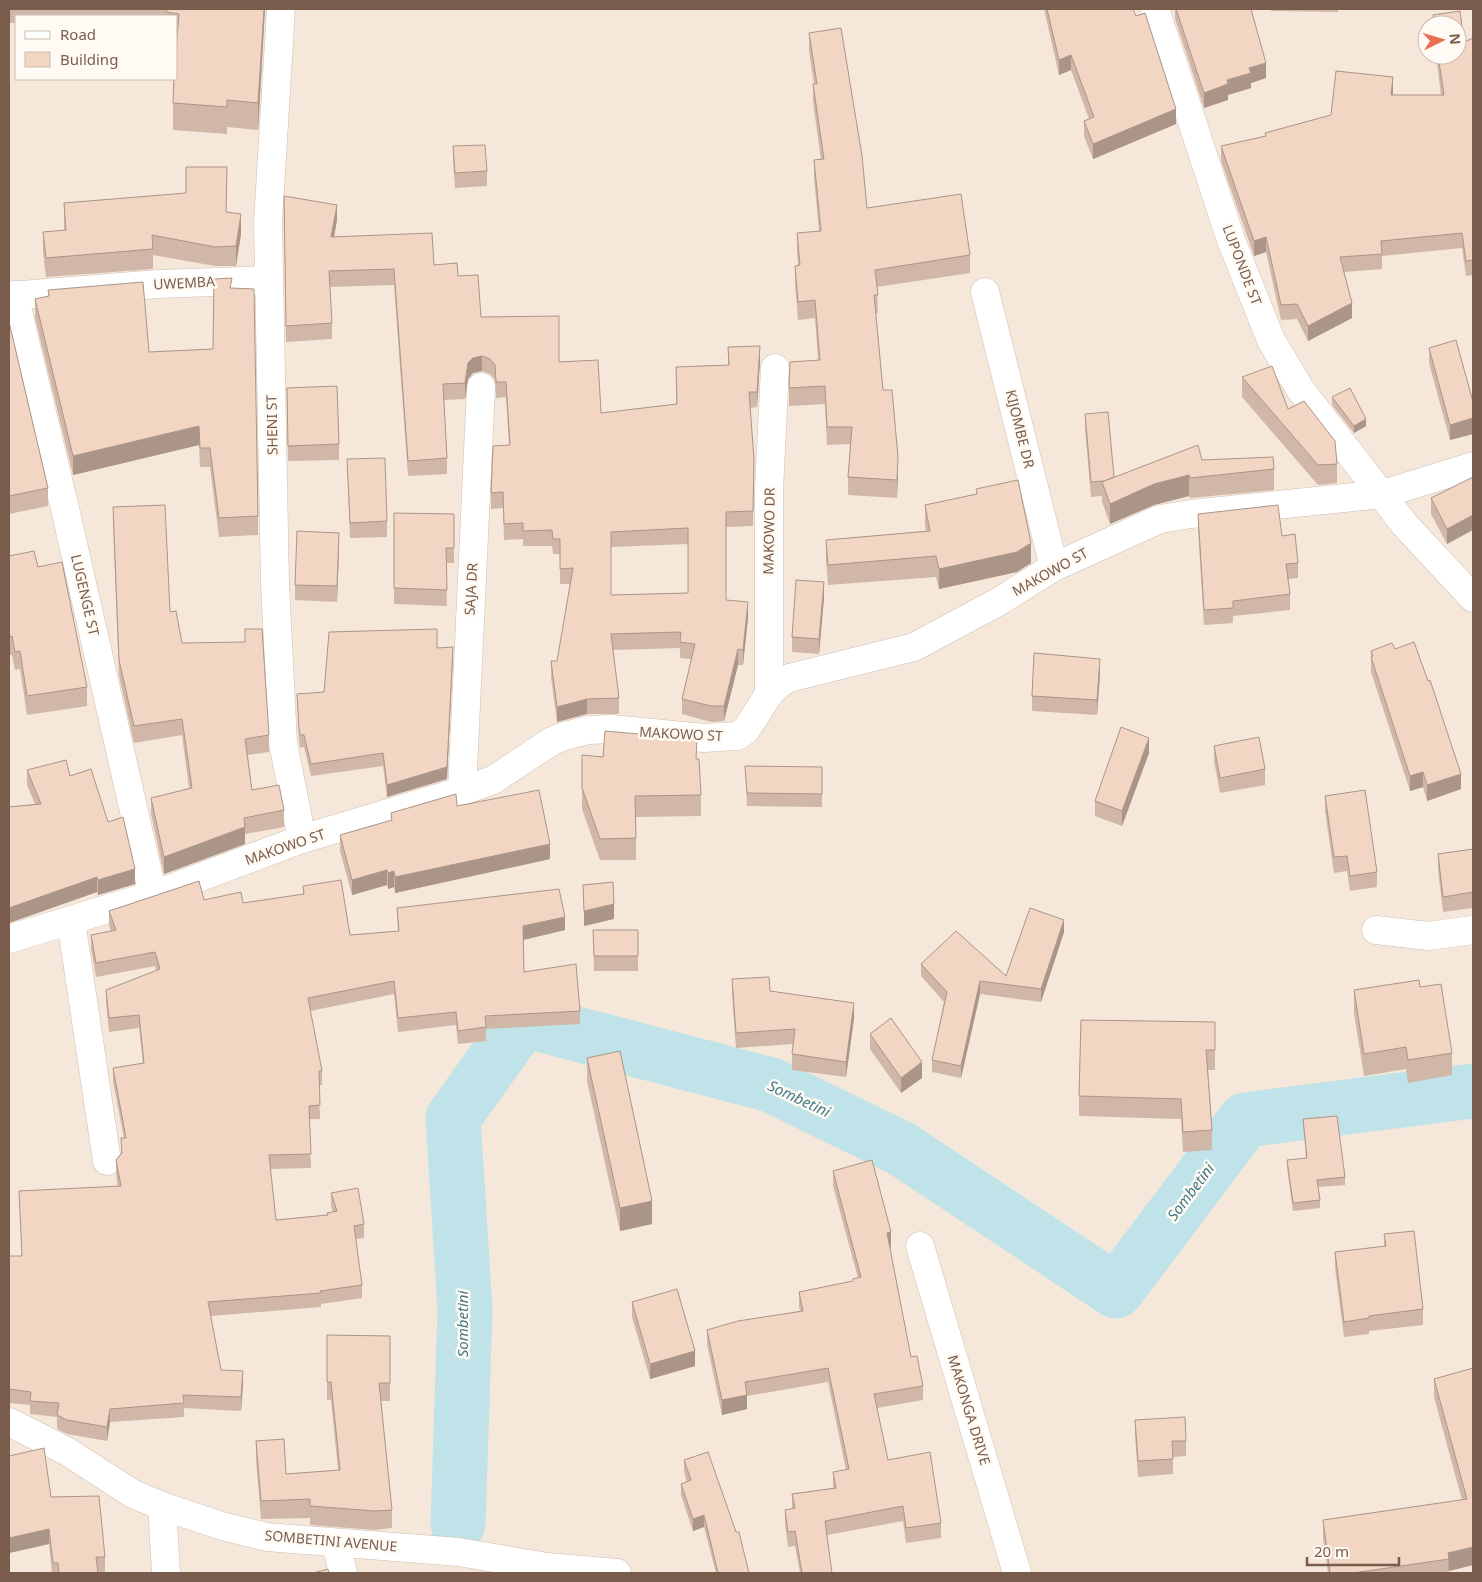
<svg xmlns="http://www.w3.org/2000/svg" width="1482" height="1582" font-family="'Noto Sans',sans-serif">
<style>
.residential{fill:#f5e8da;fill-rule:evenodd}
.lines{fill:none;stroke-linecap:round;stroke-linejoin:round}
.river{stroke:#bfe3e8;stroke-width:55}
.minor-casing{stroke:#d1beb0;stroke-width:29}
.minor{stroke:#fff;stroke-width:28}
.wall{fill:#d1b7a8;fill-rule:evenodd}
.shaded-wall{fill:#aa9588}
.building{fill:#f3d5c3;stroke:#aa9588;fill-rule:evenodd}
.labels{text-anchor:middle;stroke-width:5;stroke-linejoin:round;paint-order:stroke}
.street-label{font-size:14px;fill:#7a5c4d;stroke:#fffaf3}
.water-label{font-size:15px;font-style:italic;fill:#437c86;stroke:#fffaf3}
</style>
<rect width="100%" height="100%" fill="#fdf6ec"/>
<path class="residential" d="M 9,9 L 1473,9 L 1473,1573 L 9,1573 ZM 16,16 L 176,16 L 176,79 L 16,79 ZM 1427,25 L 1457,25 L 1457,55 L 1427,55 Z"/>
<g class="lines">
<polyline class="river" points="458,1524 465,1310 453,1118 523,1020 771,1085 902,1149 1116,1291 1245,1120 1473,1091"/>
<defs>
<g id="minor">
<polyline points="281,9 268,222 275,584 283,743 302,839"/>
<polyline points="1155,9 1231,240 1271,340 1300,389 1405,525 1473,598"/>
<polyline points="985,292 1054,567"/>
<polyline points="14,295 66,513 153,895"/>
<polyline points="9,296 158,284 269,280"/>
<polyline points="769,694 769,490 775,368"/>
<polyline points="462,791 481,387"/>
<polyline points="71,921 107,1161"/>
<polyline points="1376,930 1428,936 1473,930"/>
<polyline points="9,939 153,895 302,839 462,791 493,780 552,741 565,736 588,730 611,729 704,738 737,736 746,730 769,694 779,684 789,678 914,647 998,602 1054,567 1160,519 1191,514 1383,494 1473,466"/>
<polyline points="920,1246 1017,1573"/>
<polyline points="9,1422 68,1452 133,1494 162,1506 222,1526 267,1537 459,1552 547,1567 617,1573"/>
<polyline points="162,1506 166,1573"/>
<polyline points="336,1543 343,1573"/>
</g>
</defs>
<use href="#minor" class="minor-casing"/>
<use href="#minor" class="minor"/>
</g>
<g class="wall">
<polygon points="9,9 265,9 258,130 227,127 227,134 173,130 173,103 177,41 176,16 16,16 16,23 9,23"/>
<polygon points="1044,9 1133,9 1176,124 1093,159 1084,136 1084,121 1089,119 1071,70 1059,75"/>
<polygon points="1175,9 1251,9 1266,78 1251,83 1251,88 1228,95 1228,100 1204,108 1175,19"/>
<polygon points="1271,9 1338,9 1338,12 1271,11"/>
<polygon points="1460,11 1464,42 1473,38 1473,275 1466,276 1462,248 1382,256 1382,269 1344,272 1352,303 1352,318 1308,341 1297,319 1281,320 1266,252 1254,256 1221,161 1221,146 1265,136 1265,133 1331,115 1336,71 1393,77 1393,95 1441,95 1436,55 1457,55 1457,25 1433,25 1433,15"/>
<polygon points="809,33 867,208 970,255 970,273 877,287 878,313 876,313 883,390 898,475 897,498 848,495 848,477 851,444 827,445 825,404 789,406 789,388 818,360 815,318 798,320 795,284 795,266 798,265 797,251 797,233 819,231 814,178 814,160 821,160 813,102 813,84 814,84 809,51"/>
<polygon points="453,146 487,171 487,186 455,188 453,161"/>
<path d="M 284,196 L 337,220 L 334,237 L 434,265 L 458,276 L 481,317 L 559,362 L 601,413 L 676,404 L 676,367 L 728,365 L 728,347 L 760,361 L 757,407 L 750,408 L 754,459 L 753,526 L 726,527 L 726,600 L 748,618 L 743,665 L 738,665 L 724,721 L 711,722 L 682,714 L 682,699 L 691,659 L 680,658 L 680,648 L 613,650 L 619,698 L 619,714 L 587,714 L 557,722 L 551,677 L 551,661 L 557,661 L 570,584 L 560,584 L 560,554 L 553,554 L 552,546 L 523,546 L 523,539 L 504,540 L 503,508 L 491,509 L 491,493 L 509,445 L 506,397 L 496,398 L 495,380 L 490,374 L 482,371 L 473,373 L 468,379 L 465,399 L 444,400 L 447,458 L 447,474 L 408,476 L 394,285 L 330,287 L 332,323 L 332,339 L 286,342 ZM 688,544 L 688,593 L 611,595 L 611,547 Z"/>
<polygon points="64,203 227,212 241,234 236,266 215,266 153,255 153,269 46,277 43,252 43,232 64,231"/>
<polygon points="232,288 258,516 258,535 219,537 210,467 200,467 199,445 73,475 35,318 35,299 48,296 48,290 149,352 213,349"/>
<polygon points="9,322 48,488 48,506 9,514"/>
<polygon points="1429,348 1473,402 1473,434 1450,440 1429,363"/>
<polygon points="1242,377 1288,409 1337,464 1337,483 1318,485 1242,397"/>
<polygon points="287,388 339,444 339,460 288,461"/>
<polygon points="1332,397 1366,426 1354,433 1332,405"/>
<polygon points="1085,414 1114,477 1202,460 1274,469 1274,490 1190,498 1189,496 1154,505 1110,524 1102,502 1102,496 1091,497 1085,429"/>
<polygon points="347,459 387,521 387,537 350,538"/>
<polygon points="1473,477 1447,544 1431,514 1431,498"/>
<polygon points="976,489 1031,563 1017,572 939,589 936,577 828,585 826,560 826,540 926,531 925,526 925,505 976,494"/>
<polygon points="113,507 170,612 182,643 269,735 269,752 248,755 252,790 284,810 284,827 245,834 245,844 164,874 151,814 151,798 189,788 182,735 134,743 119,676 113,524"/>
<polygon points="394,513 454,514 454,563 446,563 447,606 394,604"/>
<polygon points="1198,514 1282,536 1298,563 1298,578 1288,579 1290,594 1290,610 1233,616 1233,623 1204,625 1198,529"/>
<polygon points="339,548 337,602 295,600 295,585"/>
<polygon points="9,556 38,567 87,687 87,706 27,715 20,669 15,670 12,655 9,655"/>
<polygon points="824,598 819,654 792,652 792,637"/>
<polygon points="437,648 453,659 447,779 387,797 383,766 311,776 304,747 300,748 299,741 297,694 324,692"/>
<polygon points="1371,651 1461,789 1427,801 1423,787 1410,791 1371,672"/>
<polygon points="1100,674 1097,715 1032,711 1032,696"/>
<polygon points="1214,746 1265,769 1265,785 1220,793 1214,761"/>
<polygon points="1149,753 1122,826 1095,816 1095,801"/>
<polygon points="582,755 603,757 697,759 701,795 701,816 636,817 636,860 600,860 582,809"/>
<polygon points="745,766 822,767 822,807 747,806"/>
<polygon points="27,770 70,776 108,822 135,884 98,895 97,892 9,923 9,807 35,804 27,785"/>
<polygon points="1325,796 1377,872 1377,887 1350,891 1347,871 1334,873 1325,811"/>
<polygon points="457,806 550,859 395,893 394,887 388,889 387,885 352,895 340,851 340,835 391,820 391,813"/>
<polygon points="1473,849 1473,908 1443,912 1438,870 1438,854"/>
<polygon points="303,886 350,935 398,931 397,908 565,930 523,940 524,972 580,1011 580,1024 486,1029 486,1041 458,1044 456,1025 398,1032 394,994 310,1011 322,1071 322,1085 319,1085 320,1119 309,1119 311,1168 270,1169 276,1220 327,1215 333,1212 331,1206 331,1193 364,1224 364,1238 356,1239 362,1285 362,1298 321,1304 321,1307 211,1316 221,1370 243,1384 241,1411 184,1408 184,1417 110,1422 107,1441 67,1434 57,1429 57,1417 30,1414 30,1405 9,1403 9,1256 22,1256 19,1191 118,1187 116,1174 116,1160 121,1153 124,1138 113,1082 113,1068 143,1063 139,1028 109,1032 106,1003 106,990 156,971 155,966 96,977 91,949 91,935 111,931 109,925 109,911 204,900 243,903 303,894"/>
<polygon points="593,930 638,930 638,971 594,971"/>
<polygon points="1064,932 1041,1002 980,994 961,1078 932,1072 932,1060 944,1002 921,976 921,964 1006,976"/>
<polygon points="732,979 854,1018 846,1077 792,1070 792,1054 793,1044 736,1048 732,995"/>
<polygon points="1420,987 1452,1053 1452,1075 1408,1083 1406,1069 1364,1076 1354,1013 1354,990"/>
<polygon points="1215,1022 1215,1070 1208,1070 1212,1130 1212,1150 1183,1152 1181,1119 1079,1116 1079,1096"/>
<polygon points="870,1034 922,1078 901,1093 870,1049"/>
<polygon points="587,1058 652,1224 620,1231 587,1081"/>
<polygon points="1303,1119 1345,1177 1345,1185 1318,1187 1320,1200 1320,1208 1293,1211 1287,1168 1287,1160 1306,1158"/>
<polygon points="833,1171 891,1247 890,1247 911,1357 923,1386 923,1400 877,1408 888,1460 941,1523 941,1538 906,1543 903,1521 827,1535 832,1573 800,1573 795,1546 788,1547 785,1524 785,1510 792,1509 792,1494 833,1488 833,1472 846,1470 828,1382 747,1396 747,1409 722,1415 707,1344 707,1330 800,1311 799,1306 799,1292 853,1281 853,1279 858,1278 833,1186"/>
<polygon points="1384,1234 1423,1309 1423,1325 1369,1331 1369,1334 1344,1337 1335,1268 1335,1252 1384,1246"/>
<polygon points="632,1302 695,1366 650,1379 632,1317"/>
<polygon points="327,1335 390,1336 390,1401 381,1401 392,1510 392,1528 375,1530 310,1525 310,1518 261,1519 256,1460 256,1441 286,1474 338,1470 331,1400 327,1400"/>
<polygon points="1473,1368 1473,1565 1449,1571 1449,1573 1328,1573 1323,1538 1323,1520 1462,1500 1434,1397 1434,1379"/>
<polygon points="1135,1420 1186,1441 1186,1456 1173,1457 1173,1474 1138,1477 1135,1435"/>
<polygon points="684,1460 749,1573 716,1573 704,1527 693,1531 681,1495 681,1484 687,1482 684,1472"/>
<polygon points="51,1497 105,1557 105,1572 98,1572 98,1573 52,1573 49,1544 9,1553"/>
</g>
<g class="shaded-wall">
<polygon points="264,9 265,9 258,130 258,103"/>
<polygon points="1071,55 1071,70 1059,75 1059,60"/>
<polygon points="1266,63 1266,78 1251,83 1251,88 1228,95 1228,100 1204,108 1204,93 1249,68"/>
<polygon points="1393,77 1393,92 1391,110 1391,95"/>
<polygon points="1176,109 1176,124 1093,159 1093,144"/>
<polygon points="337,205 337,220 331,253 331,237"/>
<polygon points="241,214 241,234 236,266 236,246"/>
<polygon points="1266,237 1266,252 1254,256 1254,241"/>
<polygon points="1352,303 1352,318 1308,341 1308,326"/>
<polygon points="760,346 760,361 757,407 757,392"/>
<polygon points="482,356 482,371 473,373 468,379 465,399 465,383 468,363 473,358"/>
<polygon points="1473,418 1473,434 1450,440 1450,425"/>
<polygon points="1366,419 1366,426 1354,433 1354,426"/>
<polygon points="199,426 199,445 73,475 73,456"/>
<polygon points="898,457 898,475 897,498 897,480"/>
<polygon points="1189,475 1189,496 1154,505 1110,524 1110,504 1154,484"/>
<polygon points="1473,515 1473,530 1447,544 1447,529"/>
<polygon points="339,533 339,548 337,602 337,586"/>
<polygon points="1031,543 1031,563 1017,572 939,589 939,569"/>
<polygon points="824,582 824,598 819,654 819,639"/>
<polygon points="748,602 748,618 743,665 743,650"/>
<polygon points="453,647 447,779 387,797 387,785"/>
<polygon points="738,649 738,665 724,721 724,706"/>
<polygon points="1100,659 1100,674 1097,715 1097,700"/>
<polygon points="587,699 587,714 557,722 557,707"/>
<polygon points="1149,738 1149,753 1122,826 1122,811"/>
<polygon points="1423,772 1423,787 1410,791 1410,776"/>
<polygon points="1461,774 1461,789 1427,801 1427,785"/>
<polygon points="245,827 245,844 164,874 164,857"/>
<polygon points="550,844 550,859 395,893 395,877"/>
<polygon points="135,869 135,884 98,895 98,880"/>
<polygon points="387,870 387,885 352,895 352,880"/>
<polygon points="394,871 394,887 388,889 388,873"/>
<polygon points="97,877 97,892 9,923 9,908"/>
<polygon points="614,904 614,919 584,926 584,911"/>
<polygon points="565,917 565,930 523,940 523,926"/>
<polygon points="1064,920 1064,932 1041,1002 1041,989"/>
<polygon points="980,981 980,994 961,1078 961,1066"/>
<polygon points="854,1003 854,1018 846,1077 846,1062"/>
<polygon points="922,1062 922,1078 901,1093 901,1078"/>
<polygon points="652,1201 652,1224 620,1231 620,1208"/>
<polygon points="891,1232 891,1247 887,1248 887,1233"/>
<polygon points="695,1351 695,1366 650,1379 650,1364"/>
<polygon points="243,1371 243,1384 241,1411 241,1397"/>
<polygon points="747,1395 747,1409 722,1415 722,1400"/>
<polygon points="110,1409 110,1422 107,1441 107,1427"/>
<polygon points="704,1515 704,1527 693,1531 693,1519"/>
<polygon points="49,1529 49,1544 9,1553 9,1538"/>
<polygon points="1473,1547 1473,1565 1449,1571 1448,1553"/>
</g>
<g class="building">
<polygon points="167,9 264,9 258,103 227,100 227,107 173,103 174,79 176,79 176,50 179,14 166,12"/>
<polygon points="1047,9 1133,9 1136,16 1145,13 1176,109 1093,144 1084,121 1094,117 1071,55 1059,60"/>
<polygon points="1176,9 1251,9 1266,63 1249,68 1251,73 1227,80 1228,84 1204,93"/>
<polygon points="1460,11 1464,42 1473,38 1473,260 1466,261 1462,233 1381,241 1382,254 1340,257 1352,303 1308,326 1297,304 1281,305 1266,237 1254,241 1221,146 1266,136 1265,133 1331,115 1336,71 1393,77 1391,95 1444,95 1438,55 1457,55 1457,25 1434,25 1433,15"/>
<polygon points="841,28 862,156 867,208 961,194 970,255 875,270 878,295 874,295 883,390 892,390 898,457 897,480 848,477 852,427 827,427 825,386 789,388 790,362 820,360 815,300 798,302 795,266 800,265 797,233 821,231 814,160 824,159 813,84 817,84 809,33"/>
<polygon points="485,145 487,171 455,173 453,146"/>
<polygon points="186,167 227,167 226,212 241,214 236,246 215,247 152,235 153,249 46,258 43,232 66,230 64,203 186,193"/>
<path d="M 284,196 L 337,205 L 331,237 L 432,233 L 434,265 L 457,263 L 458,276 L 478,275 L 481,317 L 559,316 L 559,362 L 598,360 L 601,413 L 677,404 L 676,367 L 729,365 L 728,347 L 760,346 L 757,392 L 749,392 L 754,459 L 753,511 L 726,512 L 726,600 L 748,602 L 743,650 L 738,649 L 724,706 L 711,706 L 682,699 L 695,644 L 680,642 L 681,632 L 611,634 L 619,698 L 587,699 L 557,707 L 551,661 L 557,661 L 573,568 L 560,569 L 560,539 L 553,539 L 552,530 L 523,531 L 523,523 L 504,524 L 503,492 L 491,493 L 493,446 L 510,445 L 506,382 L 496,382 L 495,365 L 490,359 L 482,356 L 473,358 L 468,363 L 465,383 L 443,384 L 447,458 L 408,461 L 394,269 L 329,271 L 332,323 L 286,326 ZM 688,528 L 688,593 L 611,595 L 611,532 Z"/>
<polygon points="232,278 230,288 254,289 258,516 219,518 210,448 200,448 199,426 73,456 35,299 49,296 48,290 143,282 149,352 213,349 214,279"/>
<polygon points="9,322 48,488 9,496"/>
<polygon points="1456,340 1473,402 1473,418 1450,425 1429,348"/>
<polygon points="1272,366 1288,409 1304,401 1335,441 1337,464 1318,465 1242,377"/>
<polygon points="337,386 339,444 288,446 287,388"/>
<polygon points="1350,388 1366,419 1354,426 1332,397"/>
<polygon points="1108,412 1114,477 1104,481 1091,482 1085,414"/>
<polygon points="1198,445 1202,460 1273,457 1274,469 1190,478 1189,475 1154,484 1110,504 1102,482"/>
<polygon points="385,458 387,521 350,523 347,459"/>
<polygon points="1473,477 1473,515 1447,529 1431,498"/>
<polygon points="1018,480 1031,543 1017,552 939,569 936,556 828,565 826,540 930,531 925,505 977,494 976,489"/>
<polygon points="165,505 170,612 176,611 182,643 245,642 245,629 262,629 269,735 245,739 252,790 279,785 284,810 244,818 245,827 164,857 151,798 192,788 182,719 134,726 119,660 113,507"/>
<polygon points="1278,505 1282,536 1295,534 1298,563 1286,564 1290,594 1233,601 1233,608 1204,610 1198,514"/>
<polygon points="394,513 454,514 454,548 446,548 447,590 394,588"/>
<polygon points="297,531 339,533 337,586 295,585"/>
<polygon points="34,551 38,567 62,562 87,687 27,696 20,651 15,652 12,636 9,637 9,556"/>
<polygon points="796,580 824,582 819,639 792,637"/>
<polygon points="437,629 437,648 453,647 447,767 387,785 383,753 311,764 304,735 300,735 299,729 297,694 324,692 329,632"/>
<polygon points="1414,642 1428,681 1430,680 1461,774 1427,785 1423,772 1410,776 1371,657 1373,656 1371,651 1392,643 1395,649"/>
<polygon points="1034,653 1100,659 1097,700 1032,696"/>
<polygon points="1121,727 1149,738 1122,811 1095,801"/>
<polygon points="605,731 697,739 696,759 699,759 701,795 635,796 636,838 600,839 582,788 582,755 603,757"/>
<polygon points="1259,737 1265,769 1220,778 1214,746"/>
<polygon points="66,760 70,776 91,769 108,822 123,817 135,869 98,880 97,877 9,908 9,807 41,804 27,770"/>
<polygon points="745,766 822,767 822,794 747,793"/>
<polygon points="539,790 550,844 395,877 394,871 388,873 387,870 352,880 340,835 392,820 391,813 456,794 457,806"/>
<polygon points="1365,790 1377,872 1350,876 1347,856 1334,857 1325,796"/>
<polygon points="1473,849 1473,892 1443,897 1438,854"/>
<polygon points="341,880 350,935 399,931 397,908 559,889 565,917 523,926 524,972 576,964 580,1011 485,1016 486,1027 458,1031 456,1012 398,1018 394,981 308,998 322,1071 319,1071 320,1105 309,1106 311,1154 269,1155 276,1220 328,1215 327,1213 337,1211 331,1193 358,1188 364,1224 354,1226 362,1285 320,1291 321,1293 208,1302 221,1370 243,1371 241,1397 183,1395 184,1403 110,1409 107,1427 67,1420 57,1415 59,1403 30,1401 31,1392 9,1389 9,1256 22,1256 19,1191 121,1186 116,1160 122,1153 121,1138 126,1138 113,1068 144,1063 139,1015 109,1018 106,990 160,969 155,952 96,963 91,935 116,930 109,911 199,881 204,900 241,892 243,903 304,894 303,886"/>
<polygon points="613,882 614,904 584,911 583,885"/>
<polygon points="1030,908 1064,920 1041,989 980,981 961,1066 932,1060 947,992 921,964 956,931 1006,976"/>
<polygon points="593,930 638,930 638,956 594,956"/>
<polygon points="769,977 770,991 854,1003 846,1062 792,1054 795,1029 736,1033 732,979"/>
<polygon points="1419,980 1420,987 1441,984 1452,1053 1408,1060 1406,1047 1364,1054 1354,990"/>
<polygon points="891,1018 922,1062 901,1078 870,1034"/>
<polygon points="1081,1020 1215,1022 1215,1050 1206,1050 1212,1130 1183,1132 1181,1099 1079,1096"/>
<polygon points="620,1051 652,1201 620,1208 587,1058"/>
<polygon points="1337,1116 1345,1177 1317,1180 1320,1200 1293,1203 1287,1160 1307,1158 1303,1119"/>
<polygon points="872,1160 891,1232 887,1233 911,1357 917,1356 923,1386 874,1394 888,1460 930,1452 941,1523 906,1528 903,1506 825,1521 832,1573 802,1573 795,1531 788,1532 785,1510 795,1508 792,1494 836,1488 833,1472 849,1469 828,1368 745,1382 747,1395 722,1400 707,1330 738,1321 803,1311 799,1292 853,1281 853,1279 861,1277 833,1171"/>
<polygon points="1414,1231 1423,1309 1369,1316 1369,1318 1344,1322 1335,1252 1386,1246 1384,1234"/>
<polygon points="677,1289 695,1351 650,1364 632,1302"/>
<polygon points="327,1335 390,1336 390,1383 379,1383 392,1510 375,1511 310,1506 310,1499 261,1501 256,1441 284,1439 286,1474 340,1470 331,1382 327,1382"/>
<polygon points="1473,1368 1473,1547 1448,1553 1449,1559 1353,1573 1330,1573 1323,1520 1467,1499 1434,1379"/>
<polygon points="1185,1417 1186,1441 1172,1441 1173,1459 1138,1461 1135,1420"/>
<polygon points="44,1448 51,1497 99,1496 105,1557 96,1557 98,1573 59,1573 58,1563 53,1563 49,1529 9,1538 9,1456"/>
<polygon points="708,1452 736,1532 739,1532 749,1573 718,1573 704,1515 693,1519 681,1484 691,1480 684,1460"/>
<polygon points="328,1569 329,1573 313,1573"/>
</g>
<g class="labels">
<g class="street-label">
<text transform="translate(1242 265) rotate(69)" y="5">LUPONDE ST</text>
<text transform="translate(184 283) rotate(-3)" y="5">UWEMBA</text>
<text transform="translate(272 425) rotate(-91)" y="5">SHENI ST</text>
<text transform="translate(1020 429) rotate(76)" y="5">KIJOMBE DR</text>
<text transform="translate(769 531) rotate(-89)" y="5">MAKOWO DR</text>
<text transform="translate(1050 572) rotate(-29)" y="5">MAKOWO ST</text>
<text transform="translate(471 589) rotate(-87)" y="5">SAJA DR</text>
<text transform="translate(85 595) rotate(77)" y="5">LUGENGE ST</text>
<text transform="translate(681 734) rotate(3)" y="5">MAKOWO ST</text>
<text transform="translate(285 847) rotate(-19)" y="5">MAKOWO ST</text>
<text transform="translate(969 1410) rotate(73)" y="5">MAKONGA DRIVE</text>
<text transform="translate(331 1541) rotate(5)" y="5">SOMBETINI AVENUE</text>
</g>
<g class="water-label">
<text transform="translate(799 1099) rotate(25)" y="5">Sombetini</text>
<text transform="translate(1191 1192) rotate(-53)" y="5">Sombetini</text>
<text transform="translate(463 1324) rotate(-90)" y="5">Sombetini</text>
</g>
</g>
<rect width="1482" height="1582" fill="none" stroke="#7a5c4d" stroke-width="20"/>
<rect x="15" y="15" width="162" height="65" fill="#fffaf3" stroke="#cabbb1"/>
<rect x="25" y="31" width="25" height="8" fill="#ffffff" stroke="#cabbb1"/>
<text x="60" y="40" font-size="15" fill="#7a5c4d">Road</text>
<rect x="25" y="52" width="25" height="15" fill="#f3d5c3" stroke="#cabbb1"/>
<text x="60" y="65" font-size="15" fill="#7a5c4d">Building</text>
<g transform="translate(1442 40) rotate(85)"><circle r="24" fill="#fffaf3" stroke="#cabbb1"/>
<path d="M0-4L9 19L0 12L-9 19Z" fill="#e76f51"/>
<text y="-8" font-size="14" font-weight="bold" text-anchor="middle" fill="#7a5c4d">N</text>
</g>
<path d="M1307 1557v8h92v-8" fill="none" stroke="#7a5c4d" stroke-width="2.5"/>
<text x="1314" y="1557" font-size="15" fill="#7a5c4d" stroke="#fffaf3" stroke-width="4" paint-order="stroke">20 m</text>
</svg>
